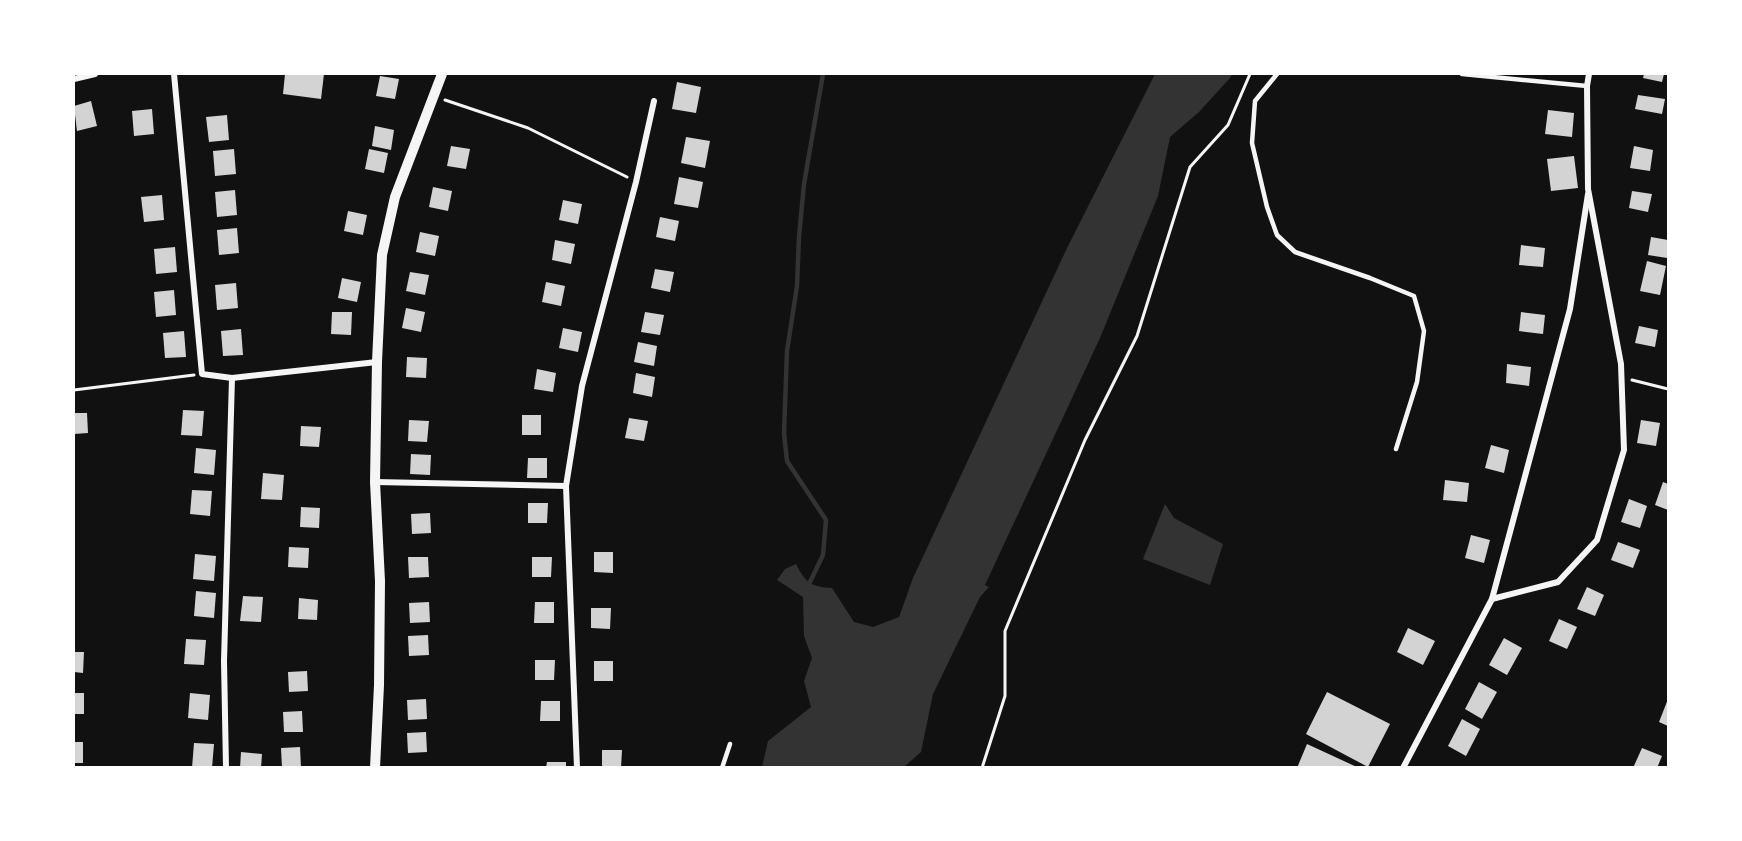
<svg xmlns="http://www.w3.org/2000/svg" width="1742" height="841" font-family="Helvetica,sans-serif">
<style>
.water{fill:#333}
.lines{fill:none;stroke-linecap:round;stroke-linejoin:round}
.stream{stroke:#333;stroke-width:4.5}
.building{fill:#d3d3d3}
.path{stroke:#f5f5f5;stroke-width:3}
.service{stroke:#f5f5f5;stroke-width:4.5}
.minor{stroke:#f5f5f5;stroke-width:6}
.tertiary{stroke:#f5f5f5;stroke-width:10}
</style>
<rect width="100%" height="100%" fill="#111"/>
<g class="water">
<path d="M 1155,74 L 1232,74 L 1230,78 L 1199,112 L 1170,137 L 1158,196 L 1100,338 L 985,585 L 989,587 L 980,597 L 933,694 L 921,752 L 904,767 L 762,767 L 768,741 L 811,707 L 804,681 L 812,658 L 804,636 L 803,597 L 777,580 L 785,569 L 796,564 C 805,582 811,587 832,588 L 854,622 L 873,627 L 899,617 L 913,578 L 1067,248 Z"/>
<polygon points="1165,504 1174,518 1223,544 1210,585 1143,559"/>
</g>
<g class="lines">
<polyline class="stream" points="810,582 823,555 826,520 787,461 784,433 787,351 797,286 799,237 804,184 823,74"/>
</g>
<g class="building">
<polygon points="285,74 324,74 321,99 283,94"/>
<polygon points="1644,74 1664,74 1662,82 1643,78"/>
<polygon points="380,76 399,79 395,99 376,96"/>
<polygon points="677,82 701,87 696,113 672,109"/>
<polygon points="1638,95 1665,99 1662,114 1635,109"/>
<polygon points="91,101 97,126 77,131 74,106"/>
<polygon points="152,109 154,134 134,136 132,111"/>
<polygon points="1548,110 1574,113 1572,137 1545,134"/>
<polygon points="227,115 229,140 209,142 206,117"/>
<polygon points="375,126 394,130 391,150 372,146"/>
<polygon points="686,137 710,141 705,168 681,163"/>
<polygon points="451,146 470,149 466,169 447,166"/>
<polygon points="1634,146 1653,150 1650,171 1630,168"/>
<polygon points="234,149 236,174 215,176 213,151"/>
<polygon points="369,149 388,153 384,173 365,169"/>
<polygon points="1574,156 1578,188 1551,191 1547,159"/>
<polygon points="679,177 703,182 698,208 674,204"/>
<polygon points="433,187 452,191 448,211 429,207"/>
<polygon points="235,190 237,215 217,217 215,192"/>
<polygon points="1632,191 1652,194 1648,212 1629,208"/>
<polygon points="162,195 164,220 144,222 141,197"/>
<polygon points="563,200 582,204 578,224 559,220"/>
<polygon points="348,211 367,215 363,235 344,231"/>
<polygon points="660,217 679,221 675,241 656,237"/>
<polygon points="237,228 239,253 219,255 217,230"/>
<polygon points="420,232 439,236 435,256 416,252"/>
<polygon points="1651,237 1668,240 1667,258 1648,255"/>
<polygon points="555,240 575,244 571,264 552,260"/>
<polygon points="1521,245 1545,248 1543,267 1519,265"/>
<polygon points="175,247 177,272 156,274 154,249"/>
<polygon points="1647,261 1666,266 1660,295 1640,291"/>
<polygon points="655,269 674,272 670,292 651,288"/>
<polygon points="410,272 429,275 425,295 406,291"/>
<polygon points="342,278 361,282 357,302 338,298"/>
<polygon points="546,282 565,286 561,306 542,302"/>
<polygon points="236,283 238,308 217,310 215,285"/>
<polygon points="174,290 176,315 156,317 154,292"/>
<polygon points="406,308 425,312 421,332 402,328"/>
<polygon points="332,312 352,312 351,335 331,334"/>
<polygon points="645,312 664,315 660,335 641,332"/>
<polygon points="1521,312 1545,315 1543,334 1519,331"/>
<polygon points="1639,326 1658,330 1655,347 1635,343"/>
<polygon points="563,328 582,332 578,352 559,348"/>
<polygon points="241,329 243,355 223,356 221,331"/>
<polygon points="184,331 186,357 165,358 163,333"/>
<polygon points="638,342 657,346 654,366 634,362"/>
<polygon points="407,357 427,358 426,378 406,377"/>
<polygon points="1507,364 1531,367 1529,386 1506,383"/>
<polygon points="537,369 556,373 553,392 534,389"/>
<polygon points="636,373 655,377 652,397 633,393"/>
<polygon points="183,410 204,411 202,436 181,435"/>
<polygon points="74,413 87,413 88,433 74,434"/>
<rect x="522" y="415" width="19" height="20"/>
<polygon points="629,418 648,421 644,441 625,438"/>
<polygon points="409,420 429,421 427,442 408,441"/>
<polygon points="1641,420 1660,423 1656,446 1637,443"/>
<polygon points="301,426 321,427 319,447 300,446"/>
<polygon points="1491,445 1509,450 1504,473 1485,468"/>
<polygon points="196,448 216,450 214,475 194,473"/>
<polygon points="411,454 431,455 430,475 410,474"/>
<polygon points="528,458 547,458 547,478 527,478"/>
<polygon points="263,473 284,475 282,500 261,499"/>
<polygon points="1445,480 1469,483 1467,502 1443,500"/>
<polygon points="1663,482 1668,484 1668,510 1655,505"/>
<polygon points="192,490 212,491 210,516 190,514"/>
<polygon points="1629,499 1647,506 1640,528 1621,522"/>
<polygon points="528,503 548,503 547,523 528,523"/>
<polygon points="301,507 320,508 319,528 300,527"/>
<polygon points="430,513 431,533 412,534 411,514"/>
<polygon points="1471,535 1490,540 1484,563 1465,558"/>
<polygon points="1618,542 1640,550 1633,568 1611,560"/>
<polygon points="289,547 309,548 308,568 288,567"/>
<polygon points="594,552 613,552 613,573 594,572"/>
<polygon points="195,554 216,556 214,581 193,579"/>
<polygon points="408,557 428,557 429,577 409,578"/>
<polygon points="532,557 552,557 551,577 532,577"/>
<polygon points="1587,587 1604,595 1595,616 1577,609"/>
<polygon points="196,591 216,593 214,618 194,616"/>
<polygon points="243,596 263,597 261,622 240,621"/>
<polygon points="299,598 318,600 317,620 298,619"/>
<polygon points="429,602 430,622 410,623 409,603"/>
<polygon points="535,602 554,602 554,623 534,623"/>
<polygon points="591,608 611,608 610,629 591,628"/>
<polygon points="1559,619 1577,627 1567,649 1549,641"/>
<polygon points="1408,628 1435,641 1423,665 1397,652"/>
<polygon points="428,635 429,655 409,656 408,636"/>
<polygon points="1504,638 1522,648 1507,675 1489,665"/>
<polygon points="186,639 206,640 204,665 184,664"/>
<polygon points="74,652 84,652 83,673 74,672"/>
<polygon points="535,660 555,660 554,680 535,680"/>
<rect x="594" y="661" width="19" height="20"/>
<polygon points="307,671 308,691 289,692 288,672"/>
<polygon points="1479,682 1497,692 1482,719 1465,709"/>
<polygon points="1327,692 1390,724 1368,767 1306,734"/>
<rect x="74" y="693" width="10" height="21"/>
<polygon points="190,693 210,695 208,720 188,718"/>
<polygon points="426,699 427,719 408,720 407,700"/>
<polygon points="1668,699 1668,726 1659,722"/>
<polygon points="541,701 560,701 560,721 540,721"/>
<polygon points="302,711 303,732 284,732 283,712"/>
<polygon points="1462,719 1480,729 1466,756 1448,746"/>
<polygon points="426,732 427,752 408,753 407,733"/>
<rect x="74" y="742" width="9" height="21"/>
<polygon points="194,743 214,744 212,768 192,768"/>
<polygon points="1307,744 1359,768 1297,768"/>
<polygon points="300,747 301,768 282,768 281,748"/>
<polygon points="1642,748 1662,756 1657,768 1633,768"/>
<polygon points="602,750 622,750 621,768 602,768"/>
<polygon points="241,752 262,754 261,768 240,768"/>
<polygon points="547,762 566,762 566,768 546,768"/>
</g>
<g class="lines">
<g class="path">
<polyline points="445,100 528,128 627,177"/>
<polyline points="1632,380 1668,389"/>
<polyline points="74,390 194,375"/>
<polyline points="982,768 1005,696 1005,631 1085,440 1137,336 1190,167 1228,125 1250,74"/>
</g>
<g class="service">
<polyline points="1277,74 1255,101 1252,143 1267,207 1277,235 1295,252 1370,278 1414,296 1424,331 1417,382 1396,449"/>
<polyline points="1462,74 1587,86"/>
<polyline points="722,768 730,744"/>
</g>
<g class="minor">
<polyline points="174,74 202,374 232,378 377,362"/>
<polyline points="74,79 95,74"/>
<polyline points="375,482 566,486"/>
<polyline points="1492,599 1570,309 1588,194"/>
<polyline points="226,768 224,661 232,378"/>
<polyline points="577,768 566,486 582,386 636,182 654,101"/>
<polyline points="1403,768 1492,599 1558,582 1597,540 1624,450 1621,364 1588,189 1587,86 1589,74"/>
</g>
<polyline class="tertiary" points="375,768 379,685 380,581 375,482 377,362 382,255 395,197 442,74"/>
</g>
<rect width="1742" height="841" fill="none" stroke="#ffffff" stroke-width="150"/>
</svg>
